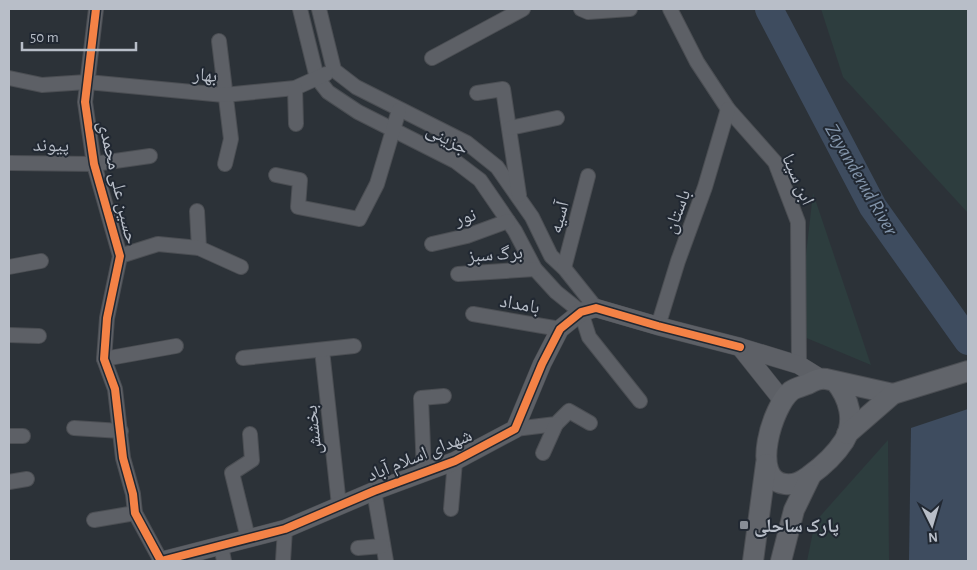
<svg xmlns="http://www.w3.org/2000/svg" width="977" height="570" font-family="'Alegreya Sans','Noto Naskh Arabic',sans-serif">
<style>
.green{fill:#2d3d3e}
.water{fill:#3e4c5f}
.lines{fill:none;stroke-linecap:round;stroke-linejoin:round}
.river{stroke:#3e4c5f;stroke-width:28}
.minor-casing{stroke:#4b4e53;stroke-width:16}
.tertiary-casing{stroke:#4b4e53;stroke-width:19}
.secondary-casing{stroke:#4b4e53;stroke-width:22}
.minor{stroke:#5d6066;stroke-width:14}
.tertiary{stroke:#5d6066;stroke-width:18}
.secondary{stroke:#61646a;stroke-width:20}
.cycleway-casing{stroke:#212832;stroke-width:11}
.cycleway{stroke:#f48246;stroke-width:8}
.poi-dot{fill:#878d96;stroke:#212832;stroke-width:2}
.labels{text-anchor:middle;stroke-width:4;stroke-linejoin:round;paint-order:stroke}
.street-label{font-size:19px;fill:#b8bec8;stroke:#212832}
.poi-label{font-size:19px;font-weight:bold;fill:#b8bec8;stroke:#212832;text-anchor:start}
.water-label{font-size:20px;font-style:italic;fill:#8395ab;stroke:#212832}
</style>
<rect width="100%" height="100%" fill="#2c3238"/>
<g class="green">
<polygon points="821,9 968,9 968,213 843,77"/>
<polygon points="813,193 871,365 797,334"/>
<polygon points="888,440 889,561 807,561 815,522"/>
</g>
<polygon class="water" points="968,409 968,561 909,561 911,428"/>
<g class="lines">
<polyline class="river" points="769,9 873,207 968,341"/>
<defs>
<g id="minor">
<polyline points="96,9 85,102 94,164 120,256 107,318 104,359 115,389 123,458 133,494 135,513 161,561"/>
<polyline points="300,9 317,78 328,92 358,112 455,161 480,180 515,231 535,269 556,292 581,312 589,337 640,401"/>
<polyline points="319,9 334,70 356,87 467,143 497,167 532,217 551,256 564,268 596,308"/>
<polyline points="581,9 588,12 630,9"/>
<polyline points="670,9 697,62 728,109 775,162 798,222 799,365"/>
<polyline points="219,41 231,139 225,164"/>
<polyline points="432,58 523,9"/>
<polyline points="9,78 42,85 87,82 224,95 295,88 326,74"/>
<polyline points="295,88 296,124"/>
<polyline points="477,93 503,89 519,195"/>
<polyline points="510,128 557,118"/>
<polyline points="10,163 94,164 150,156"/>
<polyline points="276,175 300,180 298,207 359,219 377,184 399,110"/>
<polyline points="197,211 199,248"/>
<polyline points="432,244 467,236 508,221"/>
<polyline points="120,256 158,244 199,248 241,267"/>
<polyline points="9,267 41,261"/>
<polyline points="564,268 588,176"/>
<polyline points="458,274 535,269"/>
<polyline points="473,314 560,329"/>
<polyline points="658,326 678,261 705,187 728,109"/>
<polyline points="9,335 39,336"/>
<polyline points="322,350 339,505"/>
<polyline points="243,358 354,346"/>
<polyline points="104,359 176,346"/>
<polyline points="74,428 121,431"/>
<polyline points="515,429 556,424 569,411 590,423"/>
<polyline points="9,436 23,436"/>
<polyline points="543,453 556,424"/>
<polyline points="424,472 421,398 444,396"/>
<polyline points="9,482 27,479"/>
<polyline points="374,491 386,561"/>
<polyline points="451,509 455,461"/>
<polyline points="94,520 135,513"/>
<polyline points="248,538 232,473 252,460 250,434"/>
<polyline points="221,546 224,561"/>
<polyline points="358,548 382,546"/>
<polyline points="283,561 285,529"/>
</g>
<g id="tertiary">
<polyline points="783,401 740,347 799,365 820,378"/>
<polyline points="161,561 285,529 374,491 455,461 515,429 542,364 560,329 581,312 596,308 658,326 740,347"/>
</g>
<g id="secondary">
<path d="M 835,381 C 849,398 856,421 844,441 C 835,455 823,466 809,476 C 801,482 795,485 785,484 C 749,480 773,405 791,391 C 795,388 803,386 808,384 C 814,381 819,378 826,379 L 893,394"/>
<polyline points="847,434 893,394 968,371"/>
<polyline points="753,561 766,464"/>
<polyline points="781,561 794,510 811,475"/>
</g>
</defs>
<use href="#minor" class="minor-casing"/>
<use href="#tertiary" class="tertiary-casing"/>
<use href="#secondary" class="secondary-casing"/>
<use href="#minor" class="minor"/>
<use href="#tertiary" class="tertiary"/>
<use href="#secondary" class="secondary"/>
<defs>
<g id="cycleway">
<polyline points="96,9 85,102 94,164 120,256 107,318 104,359 115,389 123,458 133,494 135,513 161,561"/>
<polyline points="161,561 285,529 374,491 455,461 515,429 542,364 560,329 581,312 596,308 658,326 740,347"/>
</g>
</defs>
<use href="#cycleway" class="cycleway-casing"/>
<use href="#cycleway" class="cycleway"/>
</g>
<rect class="poi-dot" x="739" y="520" width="10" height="10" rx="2.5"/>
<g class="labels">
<g class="street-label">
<text transform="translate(205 74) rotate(5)" y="7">بهار</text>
<text transform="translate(448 138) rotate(29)" y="7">جزینی</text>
<text transform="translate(51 144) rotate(1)" y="7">پیوند</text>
<text transform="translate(799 179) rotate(66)" y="7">ابن سینا</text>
<text transform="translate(119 182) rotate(77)" y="7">حسین علی محمدی</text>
<text transform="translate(676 211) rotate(-69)" y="7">باستان</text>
<text transform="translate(465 216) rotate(-17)" y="7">نور</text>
<text transform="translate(558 217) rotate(-75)" y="7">آسیه</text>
<text transform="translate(495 253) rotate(-4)" y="7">برگ سبز</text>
<text transform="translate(520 303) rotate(10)" y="7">بامداد</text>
<text transform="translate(312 430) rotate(-96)" y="7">بخشش</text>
<text transform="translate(419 454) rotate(-22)" y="7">شهدای اسلام آباد</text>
</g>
<g class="poi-label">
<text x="754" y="532">پارک ساحلی</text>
</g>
<g class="water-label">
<text transform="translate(862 179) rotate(60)" y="7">Zayanderud River</text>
</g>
</g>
<rect width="977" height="570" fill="none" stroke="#b8bec8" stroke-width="20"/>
<g transform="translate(932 525) rotate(175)" stroke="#212832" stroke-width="4" paint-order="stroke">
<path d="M0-4L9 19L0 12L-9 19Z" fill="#b8bec8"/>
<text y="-8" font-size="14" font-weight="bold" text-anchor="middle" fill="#b8bec8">N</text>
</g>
<path d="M22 42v8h114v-8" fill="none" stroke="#b8bec8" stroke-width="2.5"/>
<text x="30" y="42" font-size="15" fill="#b8bec8" stroke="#212832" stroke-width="4" paint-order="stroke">50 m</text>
</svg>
